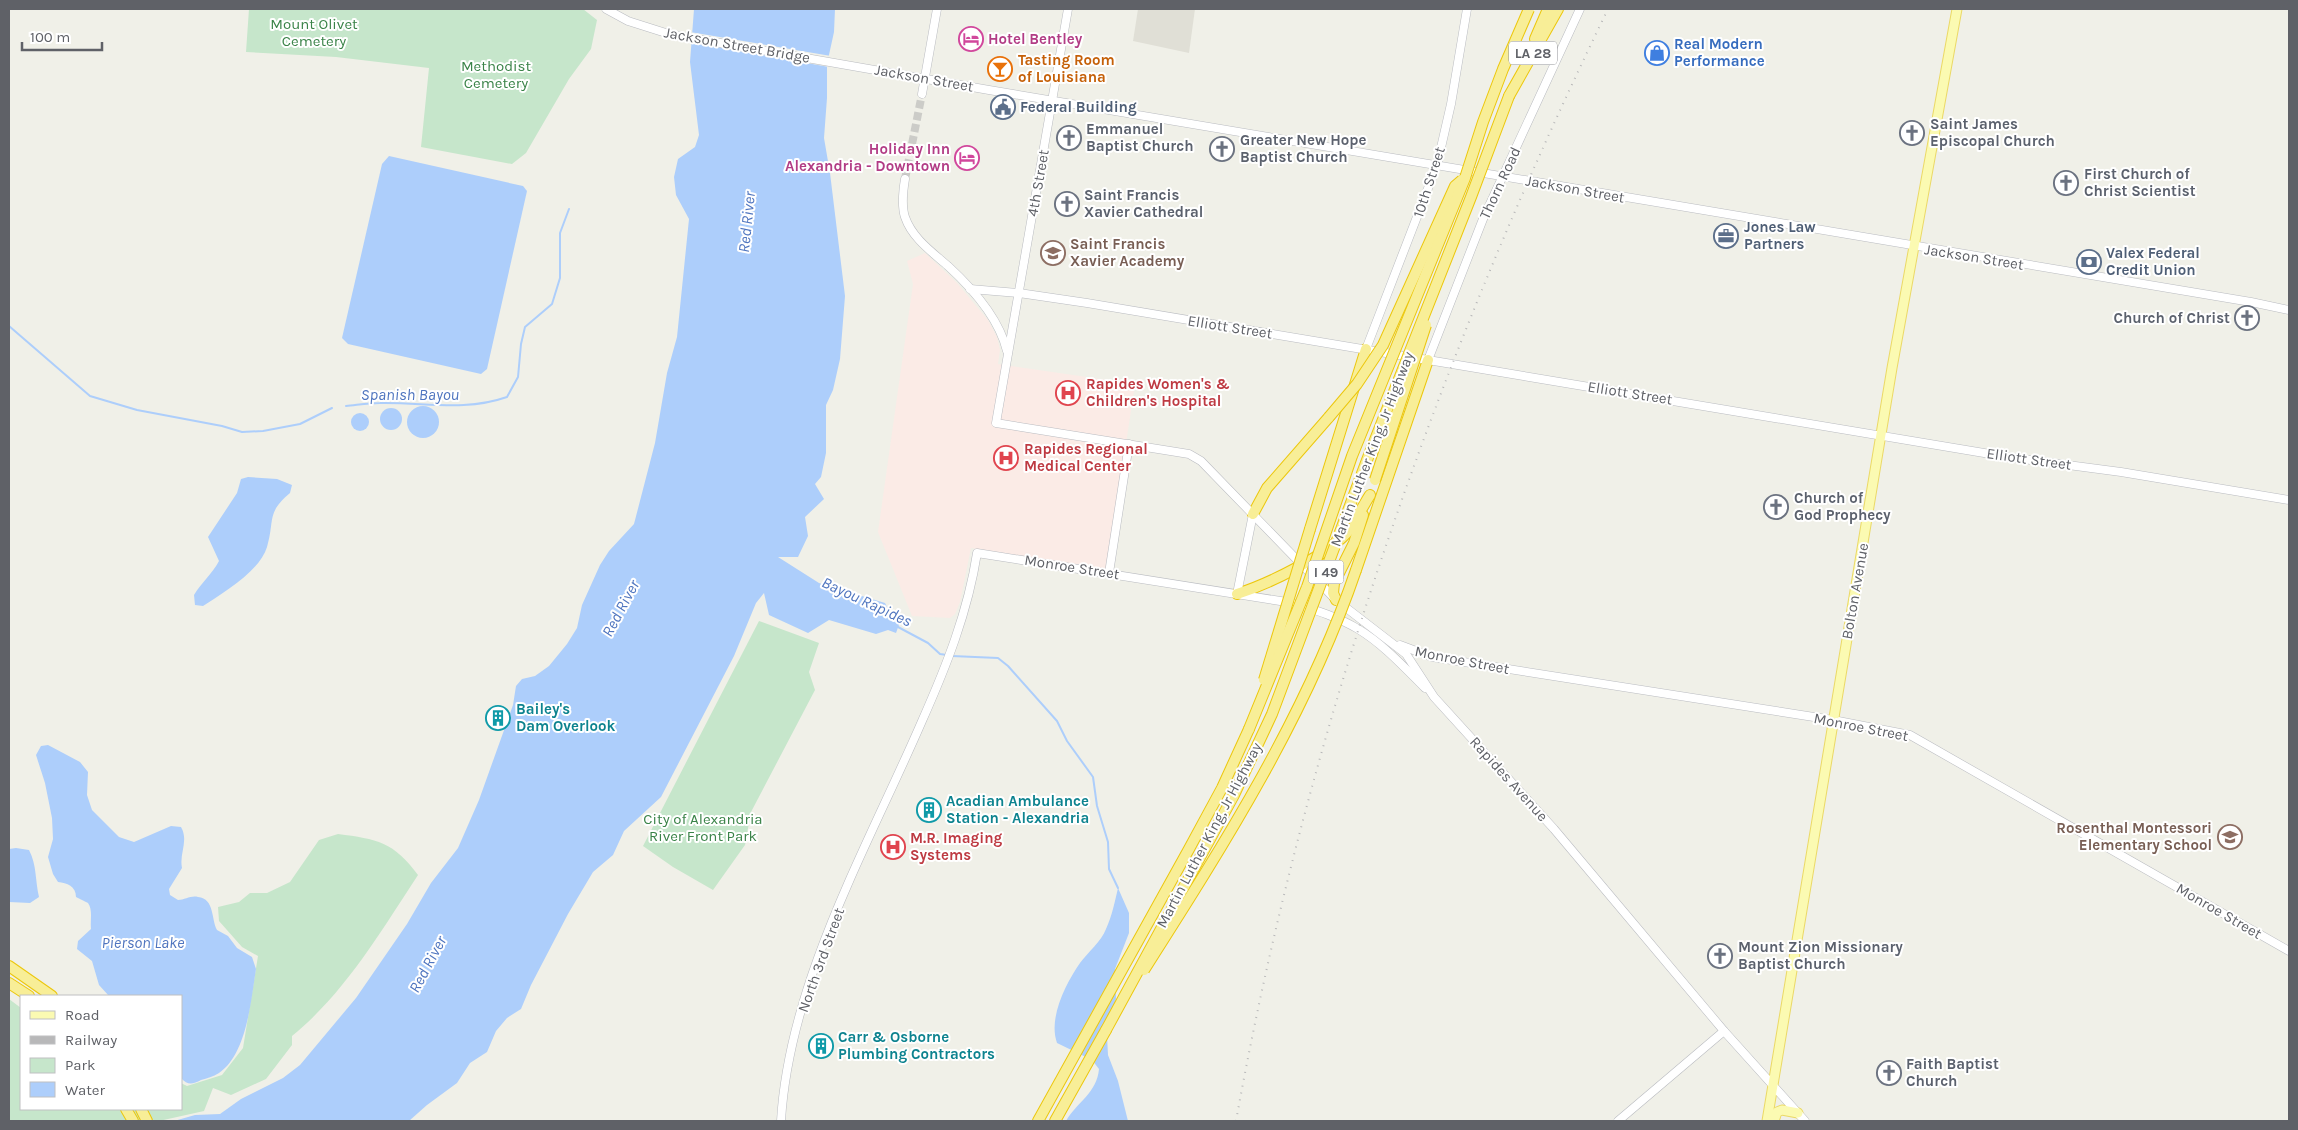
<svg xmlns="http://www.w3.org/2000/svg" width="2298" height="1130" font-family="Karla,sans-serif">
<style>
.education{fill:#e0dfd6}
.medical{fill:#fbebe6}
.green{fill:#c6e6cb}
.water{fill:#adcefb}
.pier{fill:#f0f0e8}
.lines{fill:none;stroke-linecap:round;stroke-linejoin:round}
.stream{stroke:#adcefb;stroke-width:2}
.secondary-tunnel{stroke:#ccccc8;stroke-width:8;stroke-dasharray:8 4;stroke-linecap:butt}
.secondary-casing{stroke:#b9bbc0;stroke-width:9}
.primary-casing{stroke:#ebd966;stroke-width:11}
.highway-casing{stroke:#ecc70c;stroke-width:12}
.secondary{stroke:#fff;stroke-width:8}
.primary{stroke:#fbfab2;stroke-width:9}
.highway{stroke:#f8ee97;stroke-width:10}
.rail{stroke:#b8b8b9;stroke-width:2;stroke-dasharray:1 6;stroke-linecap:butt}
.highway-bridge-casing{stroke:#ecc70c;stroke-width:12;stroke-linecap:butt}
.highway-bridge{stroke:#f8ee97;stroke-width:10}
.labels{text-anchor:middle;stroke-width:4;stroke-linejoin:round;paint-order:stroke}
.shield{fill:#fff;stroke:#8f9095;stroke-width:1}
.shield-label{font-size:14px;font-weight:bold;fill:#5f6167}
.park-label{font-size:15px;fill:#3a8348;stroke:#fff}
.hotel-label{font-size:15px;font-weight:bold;fill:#b23c85;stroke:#fff;text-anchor:start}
.shop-label{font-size:15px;font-weight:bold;fill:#366cbe;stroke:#fff;text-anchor:start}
.street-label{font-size:15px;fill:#5f6167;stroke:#fff}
.food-label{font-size:15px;font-weight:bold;fill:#c56008;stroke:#fff;text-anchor:start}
.service-label{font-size:15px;font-weight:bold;fill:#4e5e75;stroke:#fff;text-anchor:start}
.worship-label{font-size:15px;font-weight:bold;fill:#5b616d;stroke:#fff;text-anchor:start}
.education-label{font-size:15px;font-weight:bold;fill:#785e54;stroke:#fff;text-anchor:start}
.health-label{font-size:15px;font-weight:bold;fill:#be3a42;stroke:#fff;text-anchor:start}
.culture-label{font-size:15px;font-weight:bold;fill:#0d838f;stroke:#fff;text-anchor:start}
.water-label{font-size:16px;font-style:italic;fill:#4f75bf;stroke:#fff}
</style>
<rect width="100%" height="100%" fill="#f0f0e8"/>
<polygon class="education" points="1138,9 1195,9 1189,53 1133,41"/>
<polygon class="medical" points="925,253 957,283 988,320 997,337 1000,350 998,364 1135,384 1107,569 971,548 960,602 955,614 950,618 912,616 878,532 913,284 907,261"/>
<g class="green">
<polygon points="249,9 583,9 597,20 591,49 569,79 526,153 512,164 421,147 429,68 336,57 246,52"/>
<polygon points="759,621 819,643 809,672 815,690 751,812 745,845 713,890 673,867 643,846"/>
<path d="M 338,834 C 377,839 394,842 418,875 C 381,931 345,993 292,1036 L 292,1045 L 266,1079 L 231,1095 L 213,1088 L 204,1111 L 159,1121 L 9,1121 L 9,999 L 21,1008 L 21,1109 L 181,1109 L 181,1083 L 187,1086 L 222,1075 L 243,1048 L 258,956 L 242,947 L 219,921 L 218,907 L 239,902 L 250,893 L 267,893 L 290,882 L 319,840 Z"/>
</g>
<g class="water">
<polygon points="694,9 835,9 834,32 827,64 827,98 824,138 830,173 845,296 840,359 833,390 826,405 826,453 821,477 815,484 824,499 805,517 808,536 798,557 778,557 819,583 885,603 892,617 900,622 896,633 888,630 876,634 829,620 808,633 769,615 764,593 756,603 734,656 661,797 624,831 613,855 593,872 568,914 531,985 521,1009 507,1018 496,1031 487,1052 470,1063 457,1083 427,1105 409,1121 174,1121 195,1115 220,1114 241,1099 283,1078 300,1065 356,998 407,924 431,883 458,848 479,800 513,705 516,686 522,679 535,676 549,666 567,644 577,628 582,605 600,565 609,551 634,524 655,443 667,373 677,337 689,219 676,195 674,177 678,159 695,147 699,135 690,62"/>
<polygon points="389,156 523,186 527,191 487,369 481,374 348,344 342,338 382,164"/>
<circle cx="423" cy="422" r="16"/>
<circle cx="391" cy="419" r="11"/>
<circle cx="360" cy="422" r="9"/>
<path d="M 248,477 L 277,479 L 292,485 L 290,493 C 266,513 275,520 267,547 C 260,571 223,593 203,606 L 195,605 L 194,595 C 202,582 212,574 219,561 L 208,537 L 237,493 L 241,479 Z"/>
<path d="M 48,745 L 80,762 L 88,772 L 87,795 L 92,810 L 119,837 L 134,842 L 171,826 L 181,827 C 189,841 179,853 182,868 L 169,889 L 170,895 L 178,900 C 185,900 191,895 198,897 C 215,899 211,919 217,930 L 228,936 L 237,948 L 252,957 L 256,969 C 251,1000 247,1054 219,1073 C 213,1077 207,1078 201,1080 C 193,1084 188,1086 181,1078 L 181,996 L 109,996 L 99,985 L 92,961 L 77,949 L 78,941 L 91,929 C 90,920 93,910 88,903 L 76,897 C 76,886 67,883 58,882 L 53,874 L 48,857 L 53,839 L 52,818 L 45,783 L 36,755 L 41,746 Z"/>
<path d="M 16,848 L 29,850 C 37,865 35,881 39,897 L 30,903 L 9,902 L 9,849 Z"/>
<path d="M 1118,888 L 1129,913 L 1129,933 L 1115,969 L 1116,999 L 1107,1036 L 1108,1055 L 1118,1081 L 1128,1121 L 1066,1121 C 1077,1102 1097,1093 1099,1069 L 1092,1060 L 1057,1043 C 1048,1018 1066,983 1080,963 C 1088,952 1101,942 1106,929 C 1112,916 1115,901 1118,888 Z"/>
</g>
<polygon class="pier" points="690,32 831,56 829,67 689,42"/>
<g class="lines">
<g class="stream">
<polyline points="9,326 90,396 137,410 222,426 242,432 263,431 300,424 332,408"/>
<path d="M 346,406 C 357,405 369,403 380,403 C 425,402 464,412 507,397 L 518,377 L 521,344 L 525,327 L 552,304 L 560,278 L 560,233 L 569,209"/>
<polyline points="898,627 928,643 940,654 947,655"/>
<polyline points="952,656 998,658 1008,666 1057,721 1067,741 1093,777 1097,806 1108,842 1109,869 1118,888"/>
</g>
<polyline class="secondary-tunnel" points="905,179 922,94"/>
<defs>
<g id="secondary">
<polyline points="606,9 628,21 669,34 989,90 2251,302 2289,310"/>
<polyline points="1068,9 996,423 1189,454 1201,461 1336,600 1406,654 1434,697 1554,829 1724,1031 1805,1121"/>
<polyline points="922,94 937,9"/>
<path d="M 905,179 C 903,191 901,205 905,217 C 912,238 932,252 948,266 C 972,288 999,318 1007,351"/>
<polyline points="970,289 1019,293 1087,303 2008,457 2121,472 2289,500"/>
<polyline points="1366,349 1437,165 1451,104 1467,9"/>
<polyline points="1428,360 1483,219 1580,9"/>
<polyline points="1109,573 1129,444"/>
<polyline points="1237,594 1253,514"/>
<polyline points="1400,645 1432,657 1833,720 1910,735 2289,951"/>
<path d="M 781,1121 C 789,983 868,846 922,721 C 946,667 968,612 977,553 L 1293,603 C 1315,610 1338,617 1358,629 C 1383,644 1404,667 1425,688"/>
<polyline points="1618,1121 1724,1031"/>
</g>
<g id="primary">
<polyline points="1767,1121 1892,368 1957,9"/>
<polyline points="1774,1121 1777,1112 1782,1110 1798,1113"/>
</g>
<g id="highway">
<polyline points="1535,39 1548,9"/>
<polyline points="1509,96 1558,9"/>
<polyline points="1253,514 1267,488 1329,417"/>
<polyline points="1310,529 1366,349"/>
<polyline points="1356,570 1428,360"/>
<path d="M 1237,594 C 1268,584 1331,554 1350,529 C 1357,518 1363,506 1370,495"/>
<polyline points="1336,600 1333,593 1334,583 1354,543 1363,515"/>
<polyline points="9,966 52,996"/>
<polyline points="9,983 29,996"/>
<polyline points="126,1109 133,1121"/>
<polyline points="141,1109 147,1121"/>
<polyline points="1038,1121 1189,849 1222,788 1249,729"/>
<polyline points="1055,1121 1106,1030"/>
</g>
</defs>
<use href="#secondary" class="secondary-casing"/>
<use href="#primary" class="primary-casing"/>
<use href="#highway" class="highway-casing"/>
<use href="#secondary" class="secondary"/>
<use href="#primary" class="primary"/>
<use href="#highway" class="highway"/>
<path class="rail" d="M 1236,1121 C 1306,734 1436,362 1608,9"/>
<defs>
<g id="highway-bridge">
<polyline points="1329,417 1357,384 1383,345 1455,186 1462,180"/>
<polyline points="1375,480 1426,325"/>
<polyline points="1264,680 1310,529"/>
<polyline points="1249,729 1307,587 1352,456 1465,178 1483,122 1503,69 1529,9"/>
<path d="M 1144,970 C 1225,843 1307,714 1356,570"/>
<polyline points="1106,1030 1234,795 1272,714 1367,460 1471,197 1509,96"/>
</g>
</defs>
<use href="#highway-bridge" class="highway-bridge-casing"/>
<use href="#highway-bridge" class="highway-bridge"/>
</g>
<defs>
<symbol id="hotel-ring" viewBox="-11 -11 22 22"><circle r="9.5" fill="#fff" stroke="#d1479c" stroke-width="1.5"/><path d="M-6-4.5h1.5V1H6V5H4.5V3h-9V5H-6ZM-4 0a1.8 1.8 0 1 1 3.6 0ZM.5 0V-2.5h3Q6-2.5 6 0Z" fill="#d1479c"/></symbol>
<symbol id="shop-ring" viewBox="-11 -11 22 22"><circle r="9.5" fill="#fff" stroke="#3f7fe0" stroke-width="1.5"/><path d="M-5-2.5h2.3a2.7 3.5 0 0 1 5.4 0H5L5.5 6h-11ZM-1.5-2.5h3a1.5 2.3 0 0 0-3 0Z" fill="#3f7fe0"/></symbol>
<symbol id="bar-ring" viewBox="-11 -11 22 22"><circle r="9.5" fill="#fff" stroke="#e8710a" stroke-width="1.5"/><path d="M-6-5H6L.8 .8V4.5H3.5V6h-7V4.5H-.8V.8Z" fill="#e8710a"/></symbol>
<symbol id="civic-ring" viewBox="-11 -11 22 22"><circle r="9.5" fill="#fff" stroke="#5c6f8a" stroke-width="1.5"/><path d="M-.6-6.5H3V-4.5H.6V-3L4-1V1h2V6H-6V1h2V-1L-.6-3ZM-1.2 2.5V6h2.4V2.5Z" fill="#5c6f8a"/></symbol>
<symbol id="church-ring" viewBox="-11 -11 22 22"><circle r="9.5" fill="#fff" stroke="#6b7280" stroke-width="1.5"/><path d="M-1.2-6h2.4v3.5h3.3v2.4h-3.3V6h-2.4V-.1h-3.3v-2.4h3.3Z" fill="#6b7280"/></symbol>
<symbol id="office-ring" viewBox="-11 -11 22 22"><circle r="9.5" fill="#fff" stroke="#5c6f8a" stroke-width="1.5"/><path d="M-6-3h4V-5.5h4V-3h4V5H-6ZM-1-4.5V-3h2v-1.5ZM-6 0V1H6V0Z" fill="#5c6f8a"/></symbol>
<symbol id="school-ring" viewBox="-11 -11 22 22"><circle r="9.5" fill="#fff" stroke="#8d6e63" stroke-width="1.5"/><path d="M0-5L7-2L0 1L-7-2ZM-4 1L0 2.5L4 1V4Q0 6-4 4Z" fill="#8d6e63"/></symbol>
<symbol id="bank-ring" viewBox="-11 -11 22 22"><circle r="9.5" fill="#fff" stroke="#5c6f8a" stroke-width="1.5"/><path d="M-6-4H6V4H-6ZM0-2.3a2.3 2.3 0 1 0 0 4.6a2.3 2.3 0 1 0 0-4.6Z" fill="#5c6f8a"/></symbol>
<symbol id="hospital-ring" viewBox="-11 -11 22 22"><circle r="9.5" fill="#fff" stroke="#e0444e" stroke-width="1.5"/><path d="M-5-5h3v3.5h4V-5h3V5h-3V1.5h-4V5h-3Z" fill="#e0444e"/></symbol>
<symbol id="building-ring" viewBox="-11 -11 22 22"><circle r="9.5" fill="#fff" stroke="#0f9aa8" stroke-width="1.5"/><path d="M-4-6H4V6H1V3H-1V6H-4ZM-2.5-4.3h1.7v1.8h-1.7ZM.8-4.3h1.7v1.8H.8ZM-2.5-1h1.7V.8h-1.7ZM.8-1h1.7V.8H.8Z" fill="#0f9aa8"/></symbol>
</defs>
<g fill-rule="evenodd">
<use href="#hotel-ring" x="957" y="25" width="28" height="28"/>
<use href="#shop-ring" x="1643" y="39" width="28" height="28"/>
<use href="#bar-ring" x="986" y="55" width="28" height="28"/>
<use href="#civic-ring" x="989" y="93" width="28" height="28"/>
<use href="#church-ring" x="1898" y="119" width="28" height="28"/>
<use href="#church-ring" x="1055" y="124" width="28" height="28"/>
<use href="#church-ring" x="1208" y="135" width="28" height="28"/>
<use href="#hotel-ring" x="953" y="144" width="28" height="28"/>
<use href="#church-ring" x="2052" y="169" width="28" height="28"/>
<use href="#church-ring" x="1053" y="190" width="28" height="28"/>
<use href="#office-ring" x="1712" y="222" width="28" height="28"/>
<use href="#school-ring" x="1039" y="239" width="28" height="28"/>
<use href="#bank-ring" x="2075" y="248" width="28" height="28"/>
<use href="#church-ring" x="2233" y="304" width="28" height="28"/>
<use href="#hospital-ring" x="1054" y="379" width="28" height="28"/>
<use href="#hospital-ring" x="992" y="444" width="28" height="28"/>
<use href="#church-ring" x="1762" y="493" width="28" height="28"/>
<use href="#building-ring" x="484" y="704" width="28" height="28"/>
<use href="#building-ring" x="915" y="796" width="28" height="28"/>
<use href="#school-ring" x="2216" y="823" width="28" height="28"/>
<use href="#hospital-ring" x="879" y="833" width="28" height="28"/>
<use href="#church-ring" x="1706" y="942" width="28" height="28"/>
<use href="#building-ring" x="807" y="1032" width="28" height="28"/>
<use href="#church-ring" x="1875" y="1059" width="28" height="28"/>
</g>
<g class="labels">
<g class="shield">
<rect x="1509" y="41.5" width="48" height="23" rx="4"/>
<rect x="1308.5" y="560.5" width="35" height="23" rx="4"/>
</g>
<g class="shield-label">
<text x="1533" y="58">LA 28</text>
<text x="1326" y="577">I 49</text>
</g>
<g class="park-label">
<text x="314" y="29">Mount Olivet<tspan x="314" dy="17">Cemetery</tspan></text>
<text x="496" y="71">Methodist<tspan x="496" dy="17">Cemetery</tspan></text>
<text x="703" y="824">City of Alexandria<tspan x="703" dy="17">River Front Park</tspan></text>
</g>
<g class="hotel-label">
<text x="988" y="44">Hotel Bentley</text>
<text x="950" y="154" text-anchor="end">Holiday Inn<tspan x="950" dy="17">Alexandria - Downtown</tspan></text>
</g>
<g class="shop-label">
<text x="1674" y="49">Real Modern<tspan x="1674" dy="17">Performance</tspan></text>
</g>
<g class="street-label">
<text transform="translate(737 45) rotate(10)" y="5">Jackson Street Bridge</text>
<text transform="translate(924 78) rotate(10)" y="5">Jackson Street</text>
<text transform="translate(1429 182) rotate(-72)" y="5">10th Street</text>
<text transform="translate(1038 183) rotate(-80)" y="5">4th Street</text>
<text transform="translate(1500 183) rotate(-65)" y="5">Thorn Road</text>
<text transform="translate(1575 189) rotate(10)" y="5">Jackson Street</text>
<text transform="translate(1974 257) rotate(9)" y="5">Jackson Street</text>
<text transform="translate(1230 327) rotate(9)" y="5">Elliott Street</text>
<text transform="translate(1630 393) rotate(9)" y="5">Elliott Street</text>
<text transform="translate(1372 449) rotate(-69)" y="5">Martin Luther King, Jr Highway</text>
<text transform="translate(2029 459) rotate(8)" y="5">Elliott Street</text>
<text transform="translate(1072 567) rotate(9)" y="5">Monroe Street</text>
<text transform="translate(1855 591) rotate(-80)" y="5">Bolton Avenue</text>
<text transform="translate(1462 660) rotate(11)" y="5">Monroe Street</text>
<text transform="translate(1861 727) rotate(11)" y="5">Monroe Street</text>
<text transform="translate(1509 779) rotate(48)" y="5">Rapides Avenue</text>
<text transform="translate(1209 835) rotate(-62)" y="5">Martin Luther King, Jr Highway</text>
<text transform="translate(2219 911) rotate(30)" y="5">Monroe Street</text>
<text transform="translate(821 960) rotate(-70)" y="5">North 3rd Street</text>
</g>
<g class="food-label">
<text x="1018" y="65">Tasting Room<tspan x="1018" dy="17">of Louisiana</tspan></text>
</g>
<g class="service-label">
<text x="1020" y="112">Federal Building</text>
<text x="1744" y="232">Jones Law<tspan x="1744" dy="17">Partners</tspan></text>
<text x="2106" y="258">Valex Federal<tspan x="2106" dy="17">Credit Union</tspan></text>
</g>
<g class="worship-label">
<text x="1930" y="129">Saint James<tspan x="1930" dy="17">Episcopal Church</tspan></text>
<text x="1086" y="134">Emmanuel<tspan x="1086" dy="17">Baptist Church</tspan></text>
<text x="1240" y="145">Greater New Hope<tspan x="1240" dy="17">Baptist Church</tspan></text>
<text x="2084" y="179">First Church of<tspan x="2084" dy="17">Christ Scientist</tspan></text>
<text x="1084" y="200">Saint Francis<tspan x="1084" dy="17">Xavier Cathedral</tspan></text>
<text x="2230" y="323" text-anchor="end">Church of Christ</text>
<text x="1794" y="503">Church of<tspan x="1794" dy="17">God Prophecy</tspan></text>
<text x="1738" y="952">Mount Zion Missionary<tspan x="1738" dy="17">Baptist Church</tspan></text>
<text x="1906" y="1069">Faith Baptist<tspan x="1906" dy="17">Church</tspan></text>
</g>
<g class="education-label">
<text x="1070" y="249">Saint Francis<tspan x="1070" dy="17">Xavier Academy</tspan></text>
<text x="2212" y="833" text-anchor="end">Rosenthal Montessori<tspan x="2212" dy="17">Elementary School</tspan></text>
</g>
<g class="health-label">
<text x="1086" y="389">Rapides Women's &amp;<tspan x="1086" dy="17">Children's Hospital</tspan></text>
<text x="1024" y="454">Rapides Regional<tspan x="1024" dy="17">Medical Center</tspan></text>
<text x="910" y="843">M.R. Imaging<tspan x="910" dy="17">Systems</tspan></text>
</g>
<g class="culture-label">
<text x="516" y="714">Bailey's<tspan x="516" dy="17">Dam Overlook</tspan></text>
<text x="946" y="806">Acadian Ambulance<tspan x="946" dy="17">Station - Alexandria</tspan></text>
<text x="838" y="1042">Carr &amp; Osborne<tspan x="838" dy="17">Plumbing Contractors</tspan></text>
</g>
<g class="water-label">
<text transform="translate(746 222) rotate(-84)" y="6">Red River</text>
<text x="410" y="400">Spanish Bayou</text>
<text transform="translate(867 601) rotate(25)" y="6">Bayou Rapides</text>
<text transform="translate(620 608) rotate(-62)" y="6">Red River</text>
<text x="143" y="948">Pierson Lake</text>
<text transform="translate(427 964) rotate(-62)" y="6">Red River</text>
</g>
</g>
<rect width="2298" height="1130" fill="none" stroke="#5f6167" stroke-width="20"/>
<rect x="20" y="995" width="162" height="115" fill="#ffffff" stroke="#bfc0c2"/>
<rect x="30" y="1011" width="25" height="8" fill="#fbfab2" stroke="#bfc0c2"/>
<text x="65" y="1020" font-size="15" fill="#5f6167">Road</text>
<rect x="30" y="1036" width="25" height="8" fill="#b8b8b9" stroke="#bfc0c2"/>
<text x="65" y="1045" font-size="15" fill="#5f6167">Railway</text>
<rect x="30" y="1058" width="25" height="15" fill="#c6e6cb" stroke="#bfc0c2"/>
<text x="65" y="1070" font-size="15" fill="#5f6167">Park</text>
<rect x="30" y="1082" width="25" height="15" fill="#adcefb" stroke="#bfc0c2"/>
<text x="65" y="1095" font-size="15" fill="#5f6167">Water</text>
<path d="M22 42v8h80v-8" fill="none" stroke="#5f6167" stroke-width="2.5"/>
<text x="30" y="42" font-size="15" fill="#5f6167" stroke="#ffffff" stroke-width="4" paint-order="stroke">100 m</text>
</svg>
